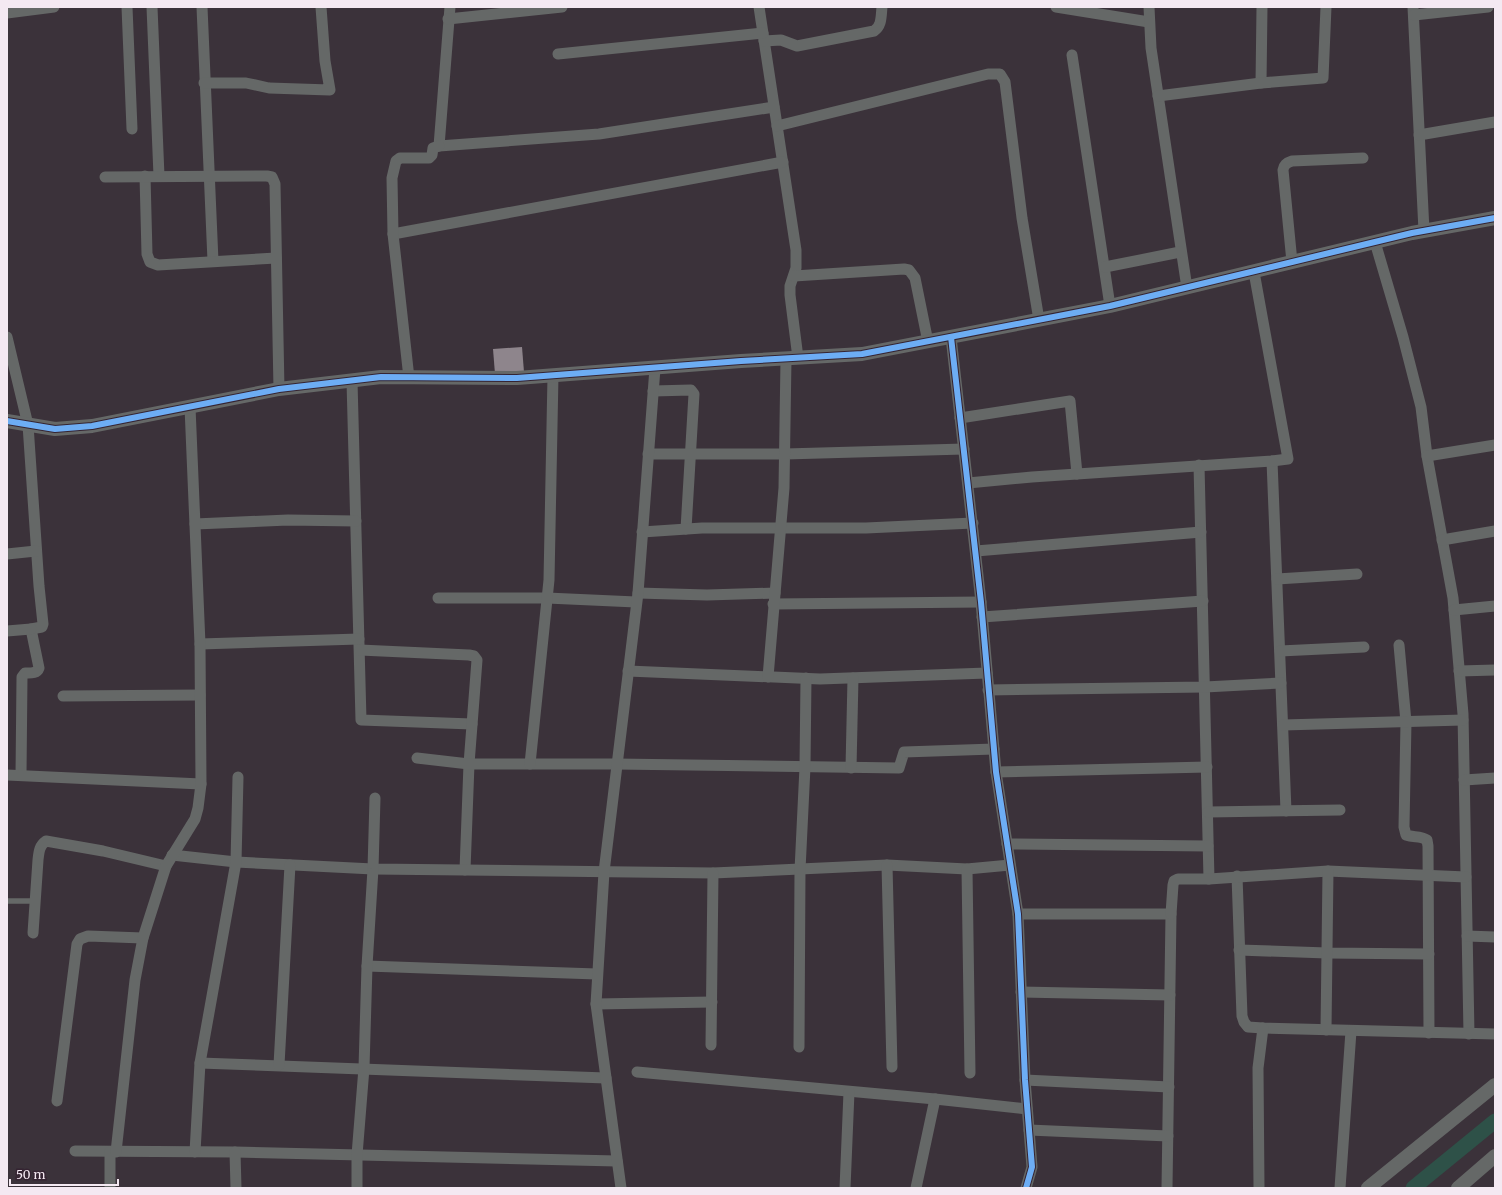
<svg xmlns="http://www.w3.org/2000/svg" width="1502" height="1195" font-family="Merriweather,serif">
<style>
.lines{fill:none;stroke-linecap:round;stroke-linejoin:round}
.canal{stroke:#2e5148;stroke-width:15}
.building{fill:#8e858c}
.service{stroke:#656867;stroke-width:5.5}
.minor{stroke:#656867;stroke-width:11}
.tertiary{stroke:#656867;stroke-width:14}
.cycleway-casing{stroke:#352432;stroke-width:8}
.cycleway{stroke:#6dadf4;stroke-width:6}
</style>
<rect width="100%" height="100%" fill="#3b323a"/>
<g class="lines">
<polyline class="canal" points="1413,1188 1495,1121"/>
</g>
<polygon class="building" points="522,347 524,372 495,374 493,349"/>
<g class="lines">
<polyline class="service" points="7,901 35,901"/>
<g class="minor">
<polyline points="127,7 132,129"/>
<polyline points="152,7 159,176"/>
<polyline points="202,7 213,261"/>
<polyline points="450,7 439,146 599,134 774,107"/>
<polyline points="759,7 796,250 796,268 790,286 790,295 798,358"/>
<polyline points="1056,7 1149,22"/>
<polyline points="1149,7 1151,48 1187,288"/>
<polyline points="1413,7 1424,231"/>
<polyline points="7,13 54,7"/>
<polyline points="1414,15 1488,7"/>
<polyline points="448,19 562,7"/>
<path d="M 764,41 L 781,40 L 797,46 L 874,31 C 882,26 881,16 882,7"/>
<polyline points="558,54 763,33"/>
<polyline points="1072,55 1110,306"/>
<polyline points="204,83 246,83 269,88 330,90 325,61 321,7"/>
<polyline points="1261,83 1262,7"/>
<polyline points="1158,96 1261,83 1323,78 1326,7"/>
<polyline points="777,126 988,74 1000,74 1005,82 1022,218 1039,320"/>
<polyline points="1419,135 1495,122"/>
<polyline points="145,176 147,254 150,262 158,265 276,258"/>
<polyline points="105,177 267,176 272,177 275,184 279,389"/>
<polyline points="393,234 783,162"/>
<polyline points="1375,242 1403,337 1421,407 1427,456 1453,598 1463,714 1469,1034"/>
<path d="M 1292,262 L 1283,170 C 1284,165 1286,163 1292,161 L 1363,158"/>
<polyline points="1105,267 1180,252"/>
<polyline points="794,276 904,269 909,270 915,278 928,342"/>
<path d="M 7,337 L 28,425 L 39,586 L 43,624 L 42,627 L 31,629 L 39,668 C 37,674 30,673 25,673 L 22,677 L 21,775"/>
<polyline points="951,337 981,602 996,772 1018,914 1025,1080 1032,1167 1026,1188"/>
<polyline points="409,378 393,234 392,178 396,161 400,158 429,158 432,155 433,148 439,146"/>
<polyline points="352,381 361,720 472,724"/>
<polyline points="653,391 691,390 694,394 686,529"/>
<polyline points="960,418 1070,401 1077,474"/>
<polyline points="648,454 785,454 964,449"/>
<polyline points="1427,456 1495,445"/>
<polyline points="1272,461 1286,811"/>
<polyline points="1199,465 1209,879"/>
<polyline points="968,483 1032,477 1272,461 1288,459 1254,272"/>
<polyline points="195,524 288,520 356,521"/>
<polyline points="642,532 702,528 866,528 973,523"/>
<polyline points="1442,540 1495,531"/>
<polyline points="976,551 1201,532"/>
<polyline points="7,554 36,551"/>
<polyline points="1277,579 1357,574"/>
<polyline points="638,593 707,595 775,593"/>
<polyline points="438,598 547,598 636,602"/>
<polyline points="773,604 981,602"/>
<polyline points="1454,610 1495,606"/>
<polyline points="982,617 1203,601"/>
<polyline points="7,631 31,629"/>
<polyline points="200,644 359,639"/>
<path d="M 1399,645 L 1406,722 L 1404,827 L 1406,835 C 1414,838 1420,835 1427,840 L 1428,846 L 1429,1033"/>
<polyline points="360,650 469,655 474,656 477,660 469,764 465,870"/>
<polyline points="1280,651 1364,647"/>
<polyline points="628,671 820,679 987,673"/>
<polyline points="1459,671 1495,670"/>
<polyline points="768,677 784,488 786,359"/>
<polyline points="988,690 1205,687 1281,683"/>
<polyline points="63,696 200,695"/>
<polyline points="1283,725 1463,720"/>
<polyline points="417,758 469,764 616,764 899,768 904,752 994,749"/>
<polyline points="530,764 549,580 553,375"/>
<polyline points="851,768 853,678"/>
<polyline points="996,772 1207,767"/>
<polyline points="7,775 201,784"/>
<polyline points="1464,780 1495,778"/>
<polyline points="1208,812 1340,810"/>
<polyline points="1007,844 1208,846"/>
<polyline points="172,855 236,862 373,869 713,873 887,865 967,869 1010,865"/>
<polyline points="887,865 892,1067"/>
<polyline points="967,869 970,1073"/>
<polyline points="1237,876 1242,1016 1244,1022 1248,1027 1263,1028 1495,1034"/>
<polyline points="1018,914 1171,914 1167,1188"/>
<polyline points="1171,914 1173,885 1174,881 1178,879 1209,879 1328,871 1466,877"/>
<path d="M 33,933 L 38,860 C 39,852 39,846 46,841 L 103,851 L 166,866"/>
<polyline points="1467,936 1495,937"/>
<polyline points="1239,950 1327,953 1429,954"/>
<polyline points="367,966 597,974"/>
<polyline points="1021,992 1170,995"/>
<polyline points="596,1004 712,1002"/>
<polyline points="1326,1030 1328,871"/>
<polyline points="711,1045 713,873"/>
<polyline points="799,1047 800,870 805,767 806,678"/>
<polyline points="200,1063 606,1078"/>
<polyline points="279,1065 290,865"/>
<polyline points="637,1072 935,1099 1027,1109"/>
<polyline points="1025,1080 1169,1087"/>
<polyline points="57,1101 77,944 80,939 88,936 143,938"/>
<polyline points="1029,1130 1168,1136"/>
<polyline points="75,1151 235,1152 617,1161"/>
<polyline points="110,1152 110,1188"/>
<polyline points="116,1152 135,980 143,938 166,866 195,819 198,808 201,784 200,644 190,407"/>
<polyline points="195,1152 200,1063 236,862 238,777"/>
<polyline points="235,1152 236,1188"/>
<polyline points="357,1188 357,1155 364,1068 367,966 373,869 375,798"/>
<polyline points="621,1188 596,1004 604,872 638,593 655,368"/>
<polyline points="845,1188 849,1092"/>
<polyline points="916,1188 935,1099"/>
<polyline points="1259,1188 1258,1068 1263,1028"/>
<polyline points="1340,1188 1351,1031"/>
</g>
<g class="tertiary">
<polyline points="7,421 55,429 92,426 279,389 381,377 517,378 741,361 862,354 1110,306 1412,233 1495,218"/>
<polyline points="1368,1188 1495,1085"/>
<polyline points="1458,1188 1495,1156"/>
</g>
<defs>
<g id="cycleway">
<polyline points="951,337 981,602 996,772 1018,914 1025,1080 1032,1167 1026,1188"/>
<polyline points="7,421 55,429 92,426 279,389 381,377 517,378 741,361 862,354 1110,306 1412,233 1495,218"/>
</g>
</defs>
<use href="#cycleway" class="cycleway-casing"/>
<use href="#cycleway" class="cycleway"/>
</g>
<rect width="1502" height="1195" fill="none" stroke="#f4e9f2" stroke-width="16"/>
<path d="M10 1179v6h108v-6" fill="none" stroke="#f4e9f2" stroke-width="2"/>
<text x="16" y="1179" font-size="12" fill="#f4e9f2" stroke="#352432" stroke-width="3" paint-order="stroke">50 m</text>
</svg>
